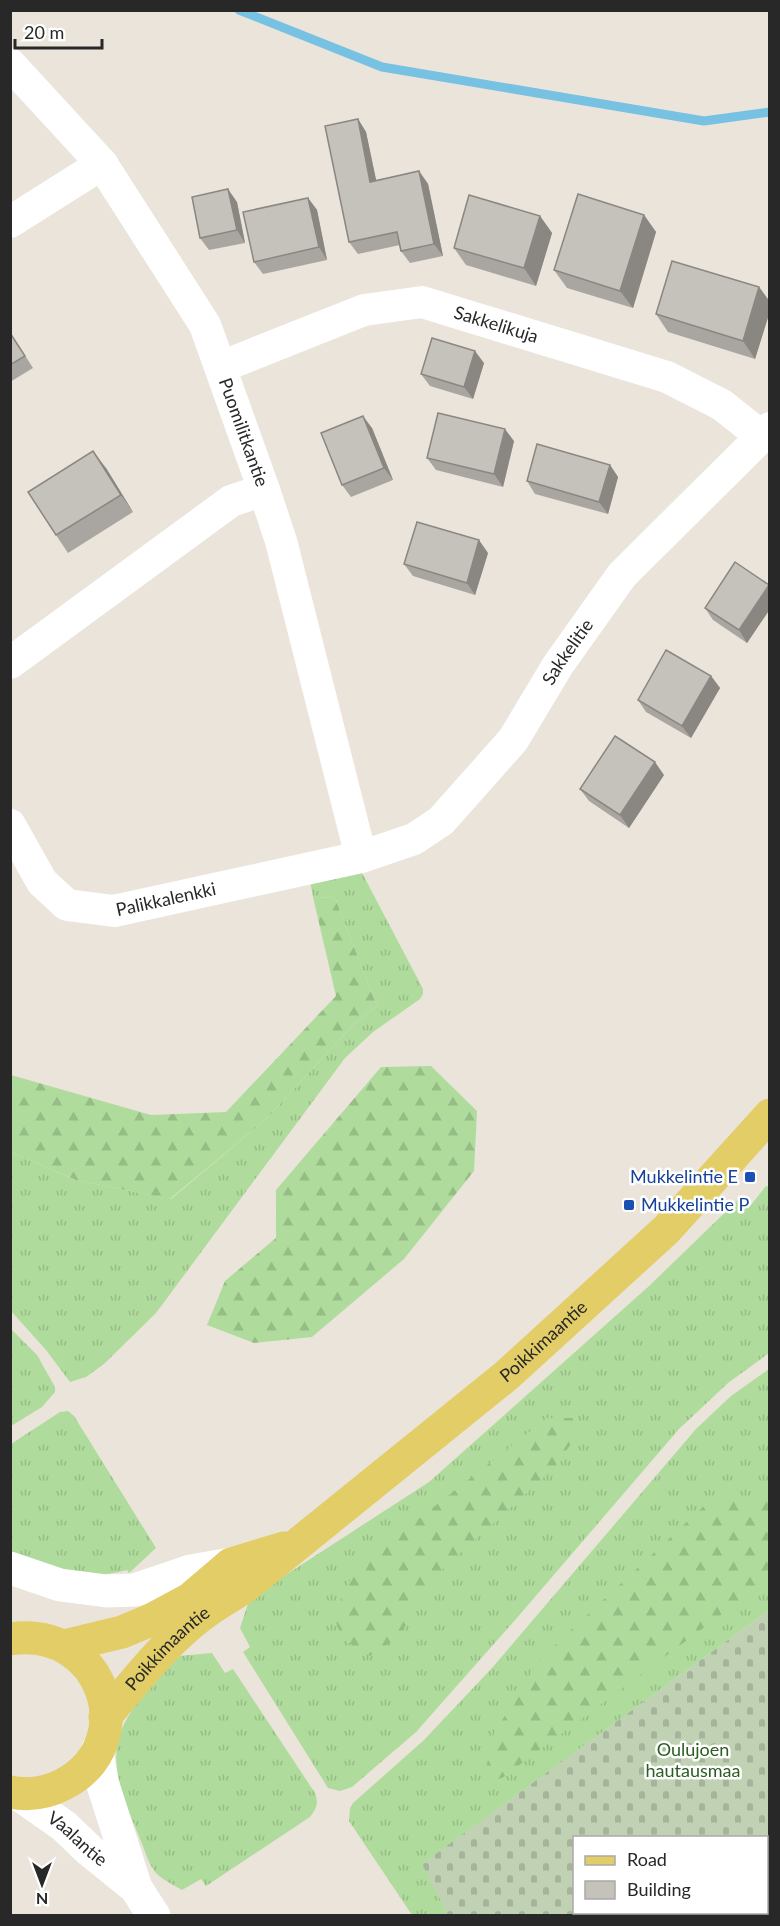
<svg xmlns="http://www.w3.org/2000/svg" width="780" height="1926" font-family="Lato,sans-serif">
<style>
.grass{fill:url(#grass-tufts)}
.forest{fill:url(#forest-firs)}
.cemetery{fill:url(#cemetery-stones);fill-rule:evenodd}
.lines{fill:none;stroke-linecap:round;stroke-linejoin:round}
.stream{stroke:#77c1e3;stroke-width:9}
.minor{stroke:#fff;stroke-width:32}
.tertiary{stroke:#fff;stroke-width:33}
.primary{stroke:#e3cd67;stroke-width:33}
.wall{fill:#a9a6a1}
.shaded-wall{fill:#8a8783}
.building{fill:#c5c1bb;stroke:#8a8783;stroke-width:1.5}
.transit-dot{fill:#1a4fb4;stroke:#fff;stroke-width:2}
.labels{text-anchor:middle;stroke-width:5;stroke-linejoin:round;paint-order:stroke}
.street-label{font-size:18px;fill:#282828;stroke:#fff}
.transit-label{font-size:18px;fill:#164399;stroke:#fff;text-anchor:end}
.park-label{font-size:18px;fill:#295e20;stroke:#fff}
</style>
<defs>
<pattern id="grass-tufts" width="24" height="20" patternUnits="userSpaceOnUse" patternTransform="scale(1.5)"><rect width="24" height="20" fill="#afdc9c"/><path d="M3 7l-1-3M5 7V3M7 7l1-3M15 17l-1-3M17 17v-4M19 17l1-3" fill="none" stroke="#97bd86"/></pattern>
<pattern id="forest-firs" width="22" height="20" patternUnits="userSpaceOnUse" patternTransform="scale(1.5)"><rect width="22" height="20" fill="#afdc9c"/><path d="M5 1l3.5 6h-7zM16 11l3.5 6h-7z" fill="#97bd86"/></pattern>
<pattern id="cemetery-stones" width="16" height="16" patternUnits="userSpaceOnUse" patternTransform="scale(1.5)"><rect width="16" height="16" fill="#c1d2b4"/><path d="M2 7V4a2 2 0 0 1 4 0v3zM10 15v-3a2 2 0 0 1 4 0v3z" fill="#a6b49b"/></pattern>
</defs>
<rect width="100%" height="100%" fill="#eae4db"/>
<g class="grass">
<polygon points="361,871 423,989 423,994 420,999 373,1032 345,1058 156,1313 104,1364 86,1377 70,1382 46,1350 11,1311 11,1152 76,1180 171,1199 265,1120 355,1023 377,1006 335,898 313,897 309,876"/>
<polygon points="766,1186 769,1187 769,1353 728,1383 679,1429 516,1619 416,1732 352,1787 340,1791 328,1788 243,1652 250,1647 240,1628 250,1598 429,1482 648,1287 741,1197 751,1205"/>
<polygon points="11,1329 37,1355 55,1387 55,1392 42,1407 11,1426"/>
<polygon points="769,1369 769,1610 423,1864 448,1915 412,1915 349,1821 350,1808 353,1803 424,1740 492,1668 696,1429 731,1396"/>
<path d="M 68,1411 L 74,1416 L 156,1548 L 129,1573 L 127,1570 C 84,1582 51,1568 11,1554 L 11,1444 L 60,1412 Z"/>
<path d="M 212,1653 L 225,1673 L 233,1669 L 315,1793 C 319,1804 316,1809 310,1817 L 206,1886 L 201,1879 L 182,1890 C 174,1885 165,1881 158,1875 C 149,1867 145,1850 140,1839 C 127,1806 106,1764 122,1729 C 134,1701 158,1678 178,1656 Z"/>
</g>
<g class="forest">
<polygon points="313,897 335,898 377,1006 355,1023 265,1120 170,1199 76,1180 11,1152 11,1075 151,1115 226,1112 336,996"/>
<polygon points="431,1066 477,1111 474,1171 404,1259 312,1337 254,1343 207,1325 225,1281 276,1238 276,1190 381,1067"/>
<polygon points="547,1418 573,1418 577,1435 555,1467 431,1580 399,1637 370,1656 343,1639 333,1616 355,1569"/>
<polygon points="764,1496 769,1504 769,1579 502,1778 483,1782 494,1733 541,1658 704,1506"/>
</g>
<path class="cemetery" d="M 769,1610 L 769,1915 L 448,1915 L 422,1864 ZM 574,1838 L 766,1838 L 766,1912 L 574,1912 Z"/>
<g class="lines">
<polyline class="stream" points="239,10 382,67 704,121 770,112"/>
<g class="minor">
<path id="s1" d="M 10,64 L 102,164 L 205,325 L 264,490 L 281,541 L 361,857"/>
<polyline points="10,222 102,164"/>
<path id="s2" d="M 221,367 L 364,310 L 422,302 L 667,377 L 722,405 L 761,436"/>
<polyline points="10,663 231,501 264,490"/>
<path id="s3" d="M 10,825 L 42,882 L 67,905 L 114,911 L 361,857 L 414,839 L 441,821 L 513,740 L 558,665 L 622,575 L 770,428"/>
</g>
<g class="tertiary">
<polyline points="10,1568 60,1585 107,1591 135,1590 191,1571 231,1564"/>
<polyline points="97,1751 102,1782 136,1888 154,1916"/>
<path id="s4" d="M 17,1793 L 64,1826 L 89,1850 L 136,1888"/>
</g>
<g class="primary">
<path d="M 10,1639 C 104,1625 142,1743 64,1784 C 47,1793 29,1796 10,1792"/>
<polyline points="64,1646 122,1632 151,1620 190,1599 231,1564 284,1548"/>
<path id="s5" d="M 105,1717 C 137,1679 169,1637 210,1609 C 222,1601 234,1594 246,1586 L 507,1375 L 666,1230 L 770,1115"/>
</g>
</g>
<g class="wall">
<polygon points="358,119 366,132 376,180 419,171 428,184 443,256 410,263 401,251 400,245 358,254 349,242"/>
<polygon points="308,198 317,210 327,260 263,274 254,262"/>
<polygon points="237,202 245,243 209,250 200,238"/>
<polygon points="644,215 656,232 633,308 567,288 554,270"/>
<polygon points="540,216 552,233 536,286 466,265 454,248"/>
<polygon points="759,287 770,302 770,311 755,359 668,332 656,314"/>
<polygon points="10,332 33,368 10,382"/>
<polygon points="484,363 473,399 430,386 421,374"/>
<polygon points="372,428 393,480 351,497 342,485"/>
<polygon points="514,441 503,487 436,470 427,458"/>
<polygon points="610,465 618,477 608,514 535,494 527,481"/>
<polygon points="106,468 133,512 68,553 56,535"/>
<polygon points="488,553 475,595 413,576 404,564"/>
<polygon points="770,585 770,609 747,643 713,620 705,608"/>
<polygon points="711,676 720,688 691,738 646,712 638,700"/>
<polygon points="664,775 629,828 589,801 580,789"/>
</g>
<g class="shaded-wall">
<polygon points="358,119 366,132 379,194 370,182"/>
<polygon points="419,171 428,184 443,256 434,244"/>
<polygon points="228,189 237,202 245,243 237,230"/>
<polygon points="308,198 317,210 327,260 319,247"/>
<polygon points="644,215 656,232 633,308 620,291"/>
<polygon points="540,216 552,233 536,286 524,268"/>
<polygon points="759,287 770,302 770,311 755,359 743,341"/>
<polygon points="475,351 484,363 473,399 464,387"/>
<polygon points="363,416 372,428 393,480 384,468"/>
<polygon points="505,429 514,441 503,487 494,474"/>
<polygon points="93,451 106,468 133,512 121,495"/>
<polygon points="610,465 618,477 608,514 599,502"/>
<polygon points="479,540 488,553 475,595 467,583"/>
<polygon points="769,585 770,609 747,643 739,630"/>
<polygon points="711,676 720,688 691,738 682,726"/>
<polygon points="655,762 664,775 629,828 620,815"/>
</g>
<g class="building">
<polygon points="358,119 370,182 419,171 434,244 401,251 397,232 349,242 325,126"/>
<polygon points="228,189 237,230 200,238 192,197"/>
<polygon points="578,194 644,215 620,291 554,270"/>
<polygon points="469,195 540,216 524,268 454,248"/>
<polygon points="308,198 319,247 254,262 243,212"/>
<polygon points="672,261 759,287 743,341 656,314"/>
<polygon points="10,333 25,356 10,365"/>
<polygon points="432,338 475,351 464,387 421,374"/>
<polygon points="438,413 505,429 494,474 427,458"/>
<polygon points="363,416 384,468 342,485 321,433"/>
<polygon points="537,444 610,465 599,502 527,481"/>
<polygon points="93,451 121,495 56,535 28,492"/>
<polygon points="417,522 479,540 467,583 404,564"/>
<polygon points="735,562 769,585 739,630 705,608"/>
<polygon points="666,650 711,676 682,726 638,700"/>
<polygon points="615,736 655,762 620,815 580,789"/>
</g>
<g class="transit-dot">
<rect x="744" y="1171" width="12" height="12" rx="3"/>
<rect x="623" y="1199" width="12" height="12" rx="3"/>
</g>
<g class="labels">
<g class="street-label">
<text dy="6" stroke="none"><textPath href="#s2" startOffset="290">Sakkelikuja</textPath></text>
<text dy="6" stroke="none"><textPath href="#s1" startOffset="441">Puomilitkantie</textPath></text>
<text dy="6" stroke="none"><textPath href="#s3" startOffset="700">Sakkelitie</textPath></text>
<text dy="6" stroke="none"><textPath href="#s3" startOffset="200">Palikkalenkki</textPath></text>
<text dy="6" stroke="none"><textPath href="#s5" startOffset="579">Poikkimaantie</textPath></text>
<text dy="6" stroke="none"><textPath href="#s5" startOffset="93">Poikkimaantie</textPath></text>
<text dy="6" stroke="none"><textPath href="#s4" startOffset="76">Vaalantie</textPath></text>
</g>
<g class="transit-label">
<text x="738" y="1183">Mukkelintie E</text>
<text x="641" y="1211" text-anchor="start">Mukkelintie P</text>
</g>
<g class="park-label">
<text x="693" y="1756">Oulujoen<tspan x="693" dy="21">hautausmaa</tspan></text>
</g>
</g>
<rect width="780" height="1926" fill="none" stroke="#282828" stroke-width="24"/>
<rect x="573" y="1836" width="195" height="78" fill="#ffffff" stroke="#a9a9a9" stroke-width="1.5"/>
<rect x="585" y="1856" width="30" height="9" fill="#e3cd67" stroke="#a9a9a9" stroke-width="1.5"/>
<text x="627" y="1866" font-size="18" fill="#282828">Road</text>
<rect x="585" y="1881" width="30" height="18" fill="#c5c1bb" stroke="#a9a9a9" stroke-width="1.5"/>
<text x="627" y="1896" font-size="18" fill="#282828">Building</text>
<g transform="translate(42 1884) rotate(180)" stroke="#ffffff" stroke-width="4.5" paint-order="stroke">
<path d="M0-4.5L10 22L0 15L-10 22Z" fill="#282828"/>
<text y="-9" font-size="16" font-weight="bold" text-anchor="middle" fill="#282828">N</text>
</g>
<path d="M15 39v9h87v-9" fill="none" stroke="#282828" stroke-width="3"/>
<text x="24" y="39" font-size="18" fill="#282828" stroke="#ffffff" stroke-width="4.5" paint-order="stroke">20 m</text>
</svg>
